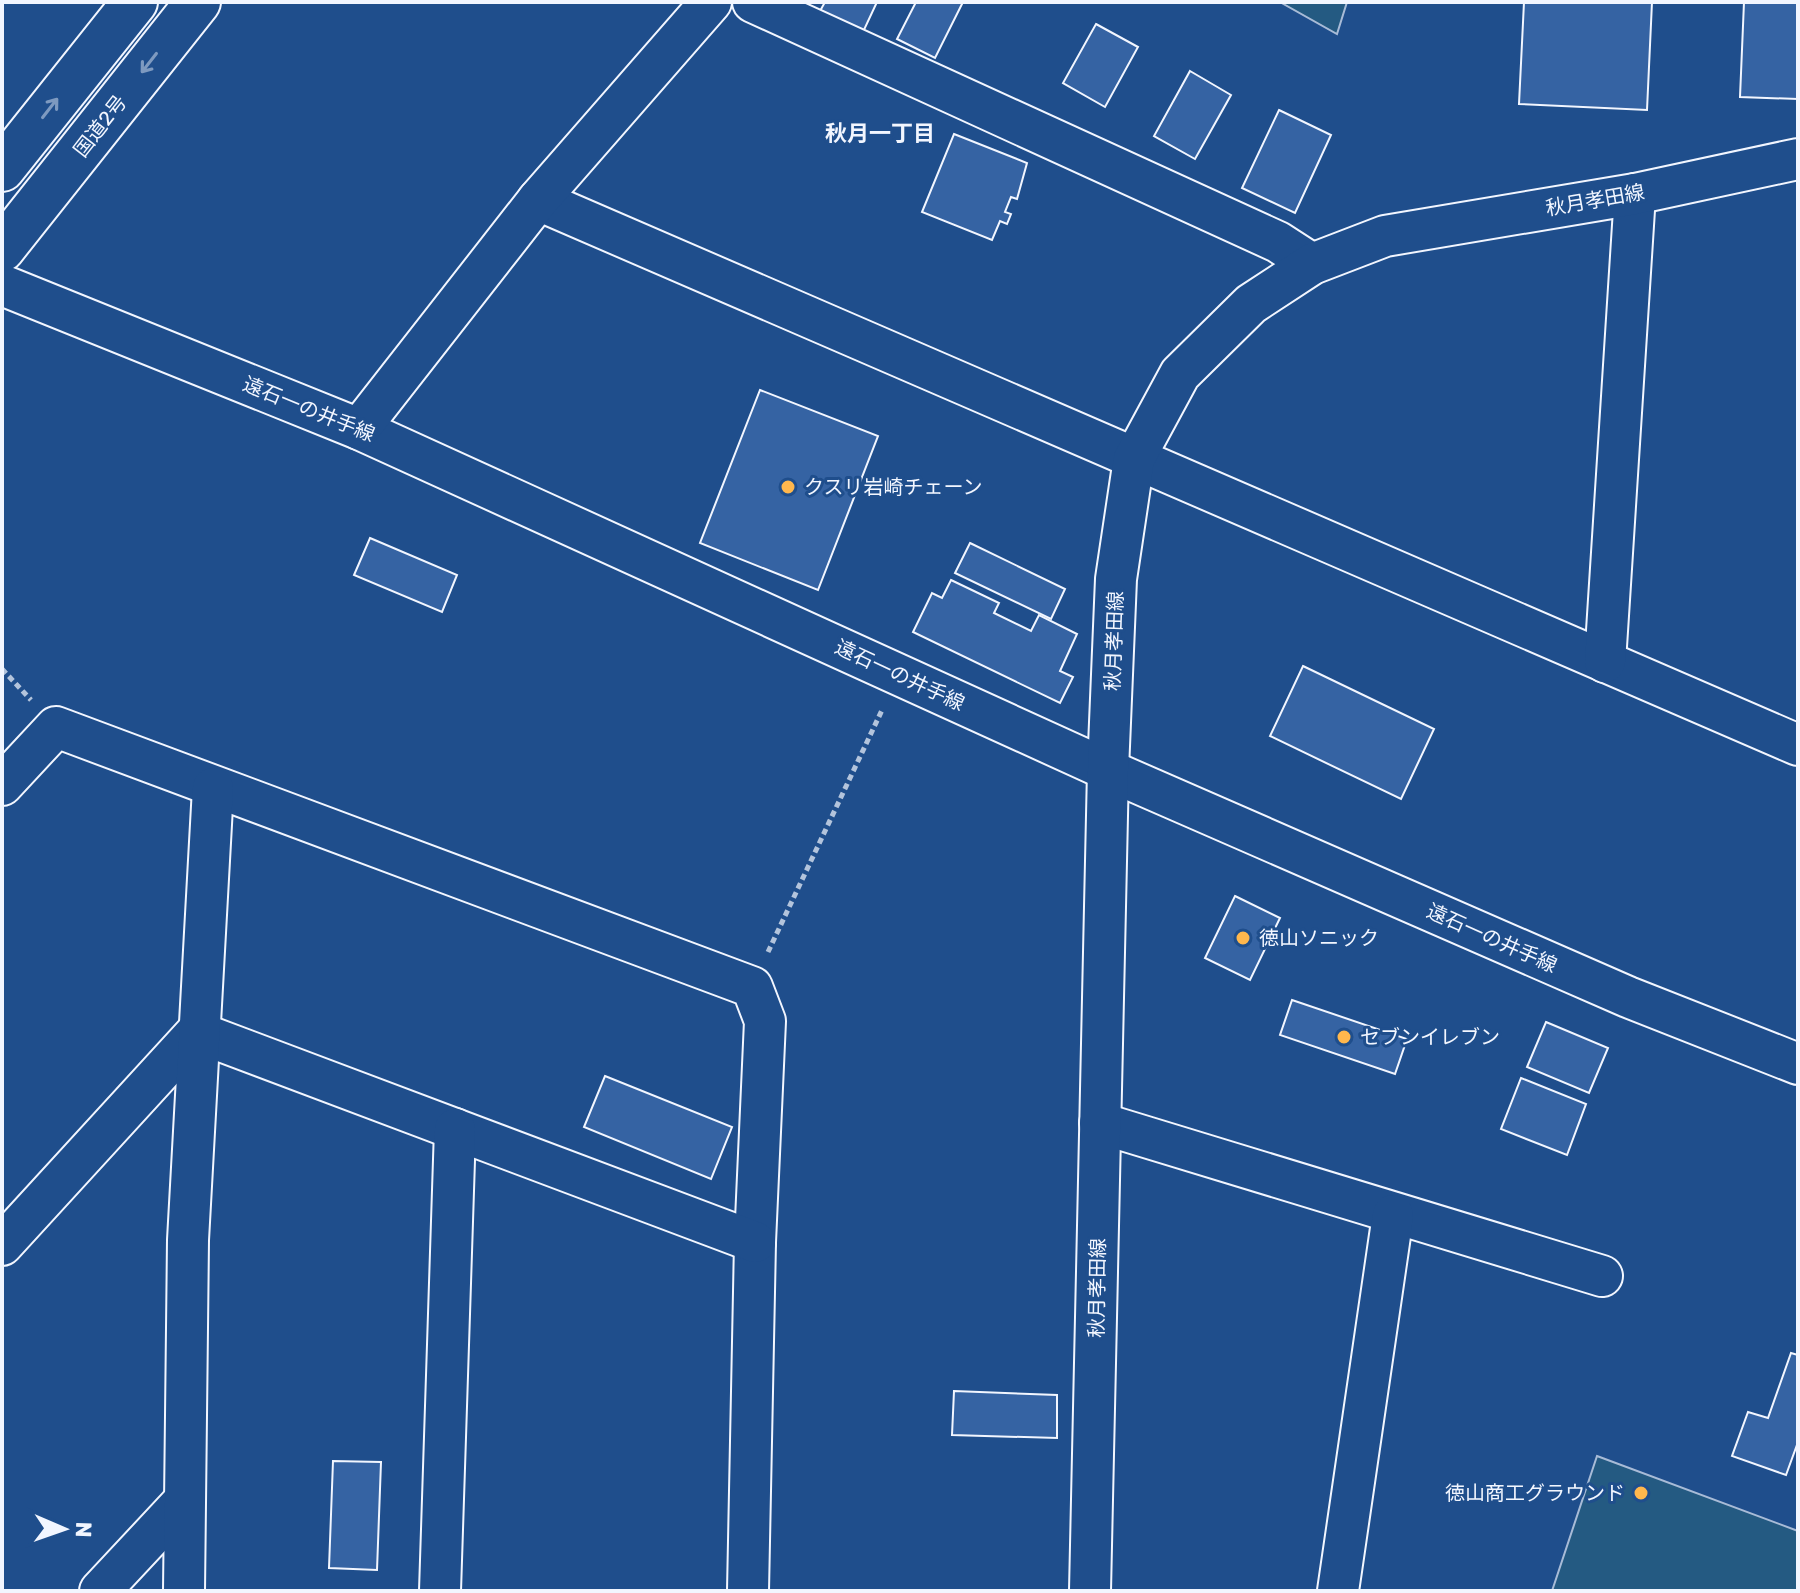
<svg xmlns="http://www.w3.org/2000/svg" width="1800" height="1593" font-family="Rubik,'Noto Sans JP',sans-serif">
<style>
.green{fill:#245a82;stroke:#a8bbd7;stroke-width:2}
.building{fill:#3563a3;stroke:#f2f6ff;stroke-width:2}
.lines{fill:none;stroke-linecap:round;stroke-linejoin:round}
.minor-casing{stroke:#f2f6ff;stroke-width:44}
.highway-casing{stroke:#f2f6ff;stroke-width:48}
.path{stroke:#b3c4dc;stroke-width:5;stroke-dasharray:6 4;stroke-linecap:butt}
.minor{stroke:#1f4e8c;stroke-width:40}
.highway{stroke:#1f4e8c;stroke-width:44}
.oneway{stroke:#7e9ac0}
.poi-dot{fill:#ffb74d;stroke:#1f4e8c;stroke-width:3}
.labels{text-anchor:middle;stroke-width:6;stroke-linejoin:round;paint-order:stroke}
.street-label{font-size:20px;fill:#f2f6ff;stroke:#1f4e8c}
.poi-label{font-size:20px;fill:#f2f6ff;stroke:#1f4e8c;text-anchor:start}
.neighbourhood-label{font-size:22px;font-weight:bold;fill:#f2f6ff;stroke:#1f4e8c}
</style>
<rect width="100%" height="100%" fill="#1f4e8c"/>
<g class="green">
<polygon points="1280,2 1347,2 1337,34"/>
<polygon points="1597,1456 1798,1531 1798,1591 1552,1591"/>
</g>
<g class="building">
<polygon points="825,2 877,2 863,32 820,11"/>
<polygon points="916,2 963,2 935,58 897,39"/>
<polygon points="1524,2 1652,2 1647,110 1519,104"/>
<polygon points="1744,2 1798,2 1798,99 1740,97"/>
<polygon points="1096,24 1138,47 1105,107 1063,83"/>
<polygon points="1190,71 1231,95 1195,159 1154,136"/>
<polygon points="1279,110 1331,135 1295,213 1242,188"/>
<polygon points="954,134 1027,163 1017,199 1011,197 1005,212 1011,214 1007,224 1000,221 992,240 922,212"/>
<polygon points="760,390 878,436 818,590 700,543"/>
<polygon points="370,538 457,575 442,612 354,575"/>
<polygon points="970,543 1065,589 1051,619 955,573"/>
<polygon points="951,580 999,603 994,613 1031,631 1039,615 1077,634 1060,671 1073,677 1060,703 913,632 932,593 942,598"/>
<polygon points="1303,666 1434,729 1401,799 1270,736"/>
<polygon points="1235,896 1280,918 1250,980 1205,958"/>
<polygon points="1292,1000 1407,1039 1395,1074 1280,1035"/>
<polygon points="1546,1022 1608,1048 1589,1093 1527,1067"/>
<polygon points="605,1076 732,1127 711,1179 584,1127"/>
<polygon points="1521,1078 1586,1104 1567,1155 1501,1129"/>
<polygon points="1791,1353 1798,1355 1798,1442 1786,1475 1732,1456 1748,1412 1768,1418"/>
<polygon points="954,1391 1057,1395 1057,1438 952,1435"/>
<polygon points="333,1461 381,1462 377,1570 329,1568"/>
</g>
<g class="lines">
<defs>
<g id="minor">
<polyline points="753,2 1278,242 1312,264"/>
<polyline points="538,200 1798,745"/>
<polyline points="2,285 359,429 1108,770 1628,997 1798,1064"/>
<polyline points="359,429 538,200 711,2"/>
<polyline points="1605,662 1635,194"/>
<polyline points="2,785 56,727 752,987 765,1021 755,1242 748,1591"/>
<polyline points="197,1032 755,1242"/>
<polyline points="1100,1123 1602,1276"/>
<polyline points="2,1245 197,1032"/>
<polyline points="100,1591 184,1501"/>
<polyline points="184,1591 188,1240 213,788"/>
<polyline points="440,1591 455,1129"/>
<polyline points="1090,1591 1108,770 1116,579 1134,459 1180,374 1251,304 1312,264 1385,236 1635,194 1798,159"/>
<polyline points="1338,1591 1393,1215"/>
</g>
<g id="highway">
<polyline points="2,169 135,2"/>
<polyline points="2,249 198,2"/>
</g>
</defs>
<use href="#minor" class="minor-casing"/>
<use href="#highway" class="highway-casing"/>
<g class="path">
<polyline points="2,669 31,700"/>
<polyline points="768,952 883,708"/>
</g>
<use href="#minor" class="minor"/>
<use href="#highway" class="highway"/>
</g>
<defs><path id="oneway-shaft" d="M-6 0H5M1.5-3L5.5 0L1.5 3" fill="none" stroke-width="1.6" stroke-linecap="round" stroke-linejoin="round" transform="scale(2)"/></defs>
<g class="oneway">
<use href="#oneway-shaft" transform="translate(149 63) rotate(128)"/>
<use href="#oneway-shaft" transform="translate(50 108) rotate(-52)"/>
</g>
<g class="poi-dot">
<circle cx="788" cy="487" r="8"/>
<circle cx="1243" cy="938" r="8"/>
<circle cx="1344" cy="1037" r="8"/>
<circle cx="1641" cy="1493" r="8"/>
</g>
<g class="labels">
<g class="street-label">
<text transform="translate(100 126) rotate(-52)" y="7">国道2号</text>
<text transform="translate(1595 200) rotate(-10)" y="7">秋月孝田線</text>
<text transform="translate(309 409) rotate(22)" y="7">遠石一の井手線</text>
<text transform="translate(1114 641) rotate(-88)" y="7">秋月孝田線</text>
<text transform="translate(900 675) rotate(25)" y="7">遠石一の井手線</text>
<text transform="translate(1492 938) rotate(24)" y="7">遠石一の井手線</text>
<text transform="translate(1097 1288) rotate(-89)" y="7">秋月孝田線</text>
</g>
<g class="poi-label">
<text x="804" y="494">クスリ岩崎チェーン</text>
<text x="1259" y="945">徳山ソニック</text>
<text x="1360" y="1044">セブンイレブン</text>
<text x="1625" y="1500" text-anchor="end">徳山商工グラウンド</text>
</g>
<g class="neighbourhood-label">
<text x="880" y="141">秋月一丁目</text>
</g>
</g>
<rect width="1800" height="1593" fill="none" stroke="#f2f6ff" stroke-width="8"/>
<g transform="translate(64 1529) rotate(92)" stroke="#1f4e8c" stroke-width="6" paint-order="stroke">
<path d="M0-6L14 30L0 20L-14 30Z" fill="#f2f6ff"/>
<text y="-12" font-size="22" font-weight="bold" text-anchor="middle" fill="#f2f6ff">N</text>
</g>
</svg>
